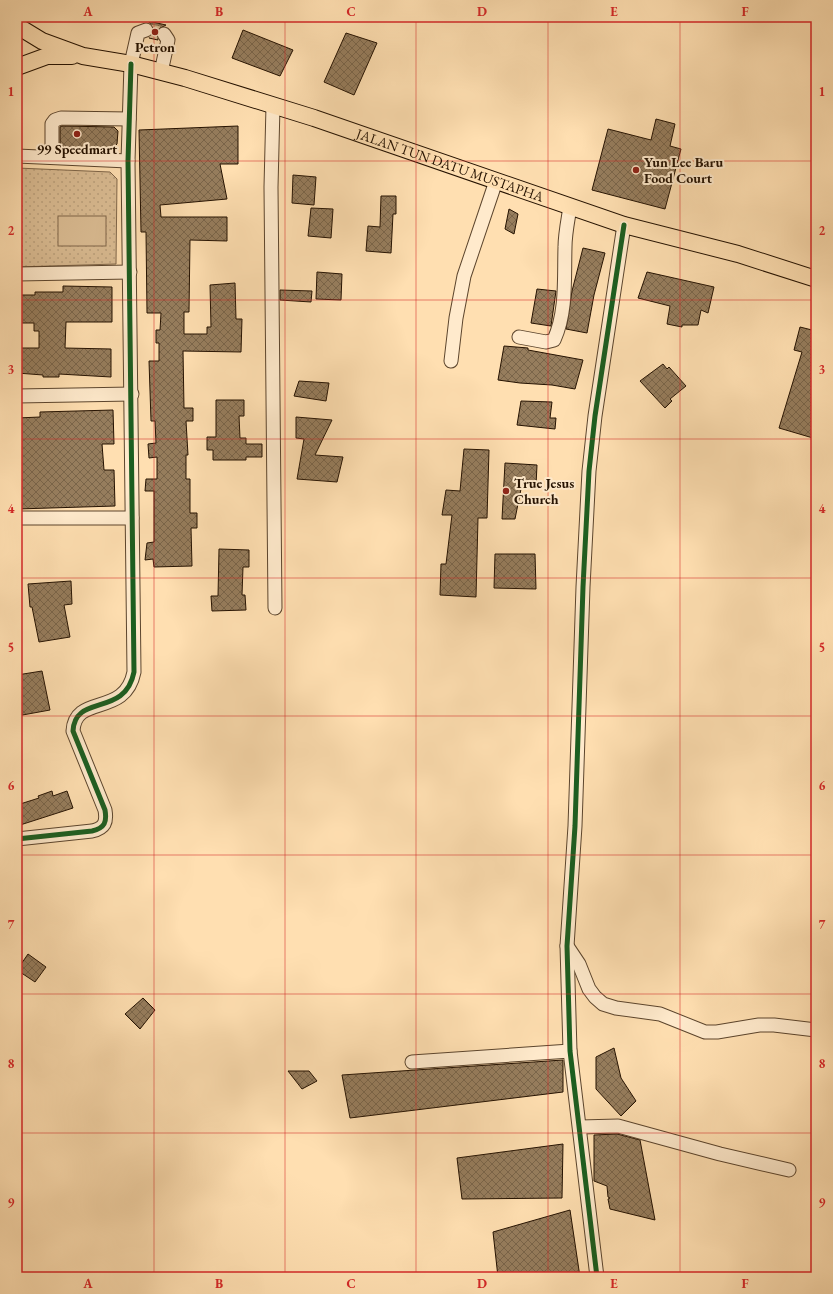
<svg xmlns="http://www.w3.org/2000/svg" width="833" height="1294" font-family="'EB Garamond',serif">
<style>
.green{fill:url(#green-dots);stroke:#80674a}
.pitch{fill:#dabc93;stroke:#80674a}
.building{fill:url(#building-cross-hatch);stroke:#251201}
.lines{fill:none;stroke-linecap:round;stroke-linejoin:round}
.minor-tunnel{stroke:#dec097;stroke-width:13;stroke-dasharray:13 6;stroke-linecap:butt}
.minor-casing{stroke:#5c452d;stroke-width:15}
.major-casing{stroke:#251201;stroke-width:18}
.minor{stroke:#ffeacc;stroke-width:13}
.major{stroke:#ffdfb1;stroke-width:16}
.cycleway-casing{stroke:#ffeacc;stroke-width:8}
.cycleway{stroke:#1b5e20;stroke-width:5}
.grid{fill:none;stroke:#d62828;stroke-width:1;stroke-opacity:0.55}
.poi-dot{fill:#8f2418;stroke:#ffeacc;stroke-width:1.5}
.labels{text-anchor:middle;stroke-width:4;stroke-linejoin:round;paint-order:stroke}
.poi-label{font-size:14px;font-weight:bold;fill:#251201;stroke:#ffeacc}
.street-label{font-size:14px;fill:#251201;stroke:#ffeacc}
.neatline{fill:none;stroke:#d62828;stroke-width:1.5}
.grid-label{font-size:13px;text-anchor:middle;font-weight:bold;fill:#d62828}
</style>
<defs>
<pattern id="green-dots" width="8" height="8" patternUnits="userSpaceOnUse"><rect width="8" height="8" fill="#dabc93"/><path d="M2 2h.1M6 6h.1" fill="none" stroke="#bba17d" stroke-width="1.8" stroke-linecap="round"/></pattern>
<pattern id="building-cross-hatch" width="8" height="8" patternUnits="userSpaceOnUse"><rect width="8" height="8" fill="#967d5d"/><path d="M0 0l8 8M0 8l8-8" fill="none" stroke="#7a654a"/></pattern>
</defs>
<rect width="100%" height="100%" fill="#ffdfb1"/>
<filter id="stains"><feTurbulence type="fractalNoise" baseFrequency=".005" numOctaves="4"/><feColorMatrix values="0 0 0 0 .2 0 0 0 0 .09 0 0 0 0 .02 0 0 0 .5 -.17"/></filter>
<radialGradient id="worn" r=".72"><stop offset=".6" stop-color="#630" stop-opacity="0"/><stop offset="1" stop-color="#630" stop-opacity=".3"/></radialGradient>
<polygon class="green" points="17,168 110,172 117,179 116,264 17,267"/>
<rect class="pitch" x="58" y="216" width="48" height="30"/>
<g class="building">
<polygon points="148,21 166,25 157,30 156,35 158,40 149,38 154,31 153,27"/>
<polygon points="243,30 293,50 280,76 232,58"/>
<polygon points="346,33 377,43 354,95 324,82"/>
<polygon points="656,119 675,124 670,146 681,149 665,209 592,190 608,129 651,140"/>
<polygon points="62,126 114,127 118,131 117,144 112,149 64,147 60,144 60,127"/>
<polygon points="238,126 238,164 220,164 227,199 160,205 161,217 227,217 227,241 190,240 189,312 184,312 184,334 207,334 207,327 211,327 210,285 235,283 236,319 242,319 241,352 183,351 184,408 193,408 193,421 186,421 188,455 186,455 186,479 190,479 190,513 197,513 197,528 191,528 192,566 154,567 153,559 145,560 147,543 154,542 154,491 145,491 146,479 157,479 157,457 149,458 148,444 156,443 155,421 151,421 149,361 159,361 159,343 156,343 156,330 160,330 161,313 147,313 146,232 141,232 139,130"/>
<polygon points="293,175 316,177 314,205 292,203"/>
<polygon points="381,196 396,196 396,214 393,214 391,253 366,251 368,226 380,227"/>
<polygon points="311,208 333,209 331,238 308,236"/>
<polygon points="509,209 518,214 514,234 505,229"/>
<polygon points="583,248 605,253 594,295 587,333 566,329 572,291"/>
<polygon points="317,272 342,274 341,300 316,299"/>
<polygon points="647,272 714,287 708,313 701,310 698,325 682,325 682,327 667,324 670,306 638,298"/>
<polygon points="63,286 112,287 112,322 66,322 65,348 111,349 111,377 59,374 59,377 43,377 43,375 17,373 17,348 39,348 39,331 34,331 34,323 17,323 17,295 35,295 35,292 63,292"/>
<polygon points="537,289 556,291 551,326 531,323"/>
<polygon points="280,290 312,291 311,302 280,300"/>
<polygon points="800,327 816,331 816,428 813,438 779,428 802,352 794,350"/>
<polygon points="504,346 528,348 528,350 583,360 575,389 552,385 520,383 498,380"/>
<polygon points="663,364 667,369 669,367 686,386 670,399 672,401 665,408 640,381"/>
<polygon points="299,381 329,383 326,401 294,396"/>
<polygon points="216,400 244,400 244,416 239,416 240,438 246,438 246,444 262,444 262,457 246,457 246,460 213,460 213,450 207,450 207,437 216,437"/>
<polygon points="521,401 552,402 550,418 556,418 555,429 517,425"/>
<polygon points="113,410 114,444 102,444 104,470 114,470 115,506 17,509 17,418 40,417 40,412"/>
<polygon points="296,417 332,420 315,455 343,457 337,482 297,479 304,439 296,438"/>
<polygon points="464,449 489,450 487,518 478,518 476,597 440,595 441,564 446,564 452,515 442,515 446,490 460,491"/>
<polygon points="505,463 537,465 536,485 522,484 515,519 502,519"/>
<polygon points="219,549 249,550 249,567 243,567 242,595 245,595 246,610 212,611 211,596 218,596"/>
<polygon points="495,554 535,554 536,589 494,588"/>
<polygon points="71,581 72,604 64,605 70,637 39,642 32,607 30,607 28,584"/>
<polygon points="42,671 50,710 17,716 17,675"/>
<polygon points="52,791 53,796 67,791 73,808 17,826 17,805 39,798 38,796"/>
<polygon points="28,954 46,967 35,982 17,970"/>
<polygon points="143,998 155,1010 140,1029 125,1014"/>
<polygon points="614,1048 621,1078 636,1101 621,1116 596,1089 596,1057"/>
<polygon points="563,1060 563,1092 350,1118 342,1075"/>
<polygon points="288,1071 309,1071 317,1081 302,1089"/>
<polygon points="617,1134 640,1140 655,1220 610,1209 608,1199 610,1198 608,1197 607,1186 594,1181 594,1135"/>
<polygon points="563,1144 562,1198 462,1199 457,1158"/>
<polygon points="570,1210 580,1277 498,1277 493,1232"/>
</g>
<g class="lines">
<polyline class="minor-tunnel" points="146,30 164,34"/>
<defs>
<g id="minor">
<polyline points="161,72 168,40 164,34"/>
<polyline points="273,106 271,187 275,608"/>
<polyline points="17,156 128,161"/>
<polyline points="52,157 52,124 55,120 61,118 129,119"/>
<polyline points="17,274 130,272"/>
<path d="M 519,337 L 546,342 L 554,340 C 567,311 564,278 565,247 C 565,234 568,220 570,207"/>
<polyline points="451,361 456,318 464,276 496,181"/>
<polyline points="17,396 132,394"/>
<polyline points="21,518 132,518"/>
<path d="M 17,839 L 92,831 C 105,828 107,822 105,810 L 73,731 C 75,693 125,718 134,672 L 128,161 L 131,64 L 138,33 L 146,30"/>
<polyline points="567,946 579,964 589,989 595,997 603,1004 616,1008 660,1014 705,1032 717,1032 759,1025 774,1025 816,1030"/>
<polyline points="412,1062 570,1051"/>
<polyline points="580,1127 618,1126 720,1154 789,1170"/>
<polyline points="597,1277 570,1051 567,946 575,826 583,587 589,471 595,416 624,225"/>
</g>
<g id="major">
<path id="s1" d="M 19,27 L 42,41 L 83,56 L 131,64 L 185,78 L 314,118 L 624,225 L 738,254 L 816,279"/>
<polyline points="17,67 47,56 72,56"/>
</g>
</defs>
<use href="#minor" class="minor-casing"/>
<use href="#major" class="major-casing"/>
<use href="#minor" class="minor"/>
<use href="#major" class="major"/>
<defs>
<g id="cycleway">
<path d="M 17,839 L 92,831 C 105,828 107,822 105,810 L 73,731 C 75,693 125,718 134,672 L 128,161 L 131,64"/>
<polyline points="597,1277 570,1051 567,946 575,826 583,587 589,471 595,416 624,225"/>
</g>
</defs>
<use href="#cycleway" class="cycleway-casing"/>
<use href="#cycleway" class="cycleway"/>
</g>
<path class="grid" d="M 154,17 L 154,1277M 285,17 L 285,1277M 416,17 L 416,1277M 548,17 L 548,1277M 680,17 L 680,1277M 17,161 L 816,161M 17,300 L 816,300M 17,439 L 816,439M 17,578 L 816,578M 17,716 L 816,716M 17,855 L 816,855M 17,994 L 816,994M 17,1133 L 816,1133"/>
<g class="poi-dot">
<circle cx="155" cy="32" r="4"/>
<circle cx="77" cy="134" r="4"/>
<circle cx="636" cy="170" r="4"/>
<circle cx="506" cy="491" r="4"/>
</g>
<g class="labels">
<g class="poi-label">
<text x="155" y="52">Petron</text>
<text x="77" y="154">99 Speedmart</text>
<text x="644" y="167" text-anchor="start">Yun Lee Baru<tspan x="644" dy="16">Food Court</tspan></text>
<text x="514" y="488" text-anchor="start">True Jesus<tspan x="514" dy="16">Church</tspan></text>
</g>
<g class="street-label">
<text dy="5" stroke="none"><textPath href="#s1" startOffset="454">JALAN TUN DATU MUSTAPHA</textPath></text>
</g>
</g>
<rect width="833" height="1294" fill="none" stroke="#ffdfb1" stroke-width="44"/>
<rect x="22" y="22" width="789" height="1250" class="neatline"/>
<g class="grid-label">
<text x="88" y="16">A</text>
<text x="219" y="16">B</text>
<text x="351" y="16">C</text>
<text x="482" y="16">D</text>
<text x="614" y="16">E</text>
<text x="745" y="16">F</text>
<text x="11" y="96">1</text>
<text x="822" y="96">1</text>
<text x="11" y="235">2</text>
<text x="822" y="235">2</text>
<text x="11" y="374">3</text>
<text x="822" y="374">3</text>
<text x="11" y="513">4</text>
<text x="822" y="513">4</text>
<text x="11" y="652">5</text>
<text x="822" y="652">5</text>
<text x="11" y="790">6</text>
<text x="822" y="790">6</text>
<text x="11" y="929">7</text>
<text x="822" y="929">7</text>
<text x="11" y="1068">8</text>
<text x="822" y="1068">8</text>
<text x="11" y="1207">9</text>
<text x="822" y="1207">9</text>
<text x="88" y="1288">A</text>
<text x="219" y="1288">B</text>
<text x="351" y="1288">C</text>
<text x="482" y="1288">D</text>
<text x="614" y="1288">E</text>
<text x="745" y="1288">F</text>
</g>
<rect width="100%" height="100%" filter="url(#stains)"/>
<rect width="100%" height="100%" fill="url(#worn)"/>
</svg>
